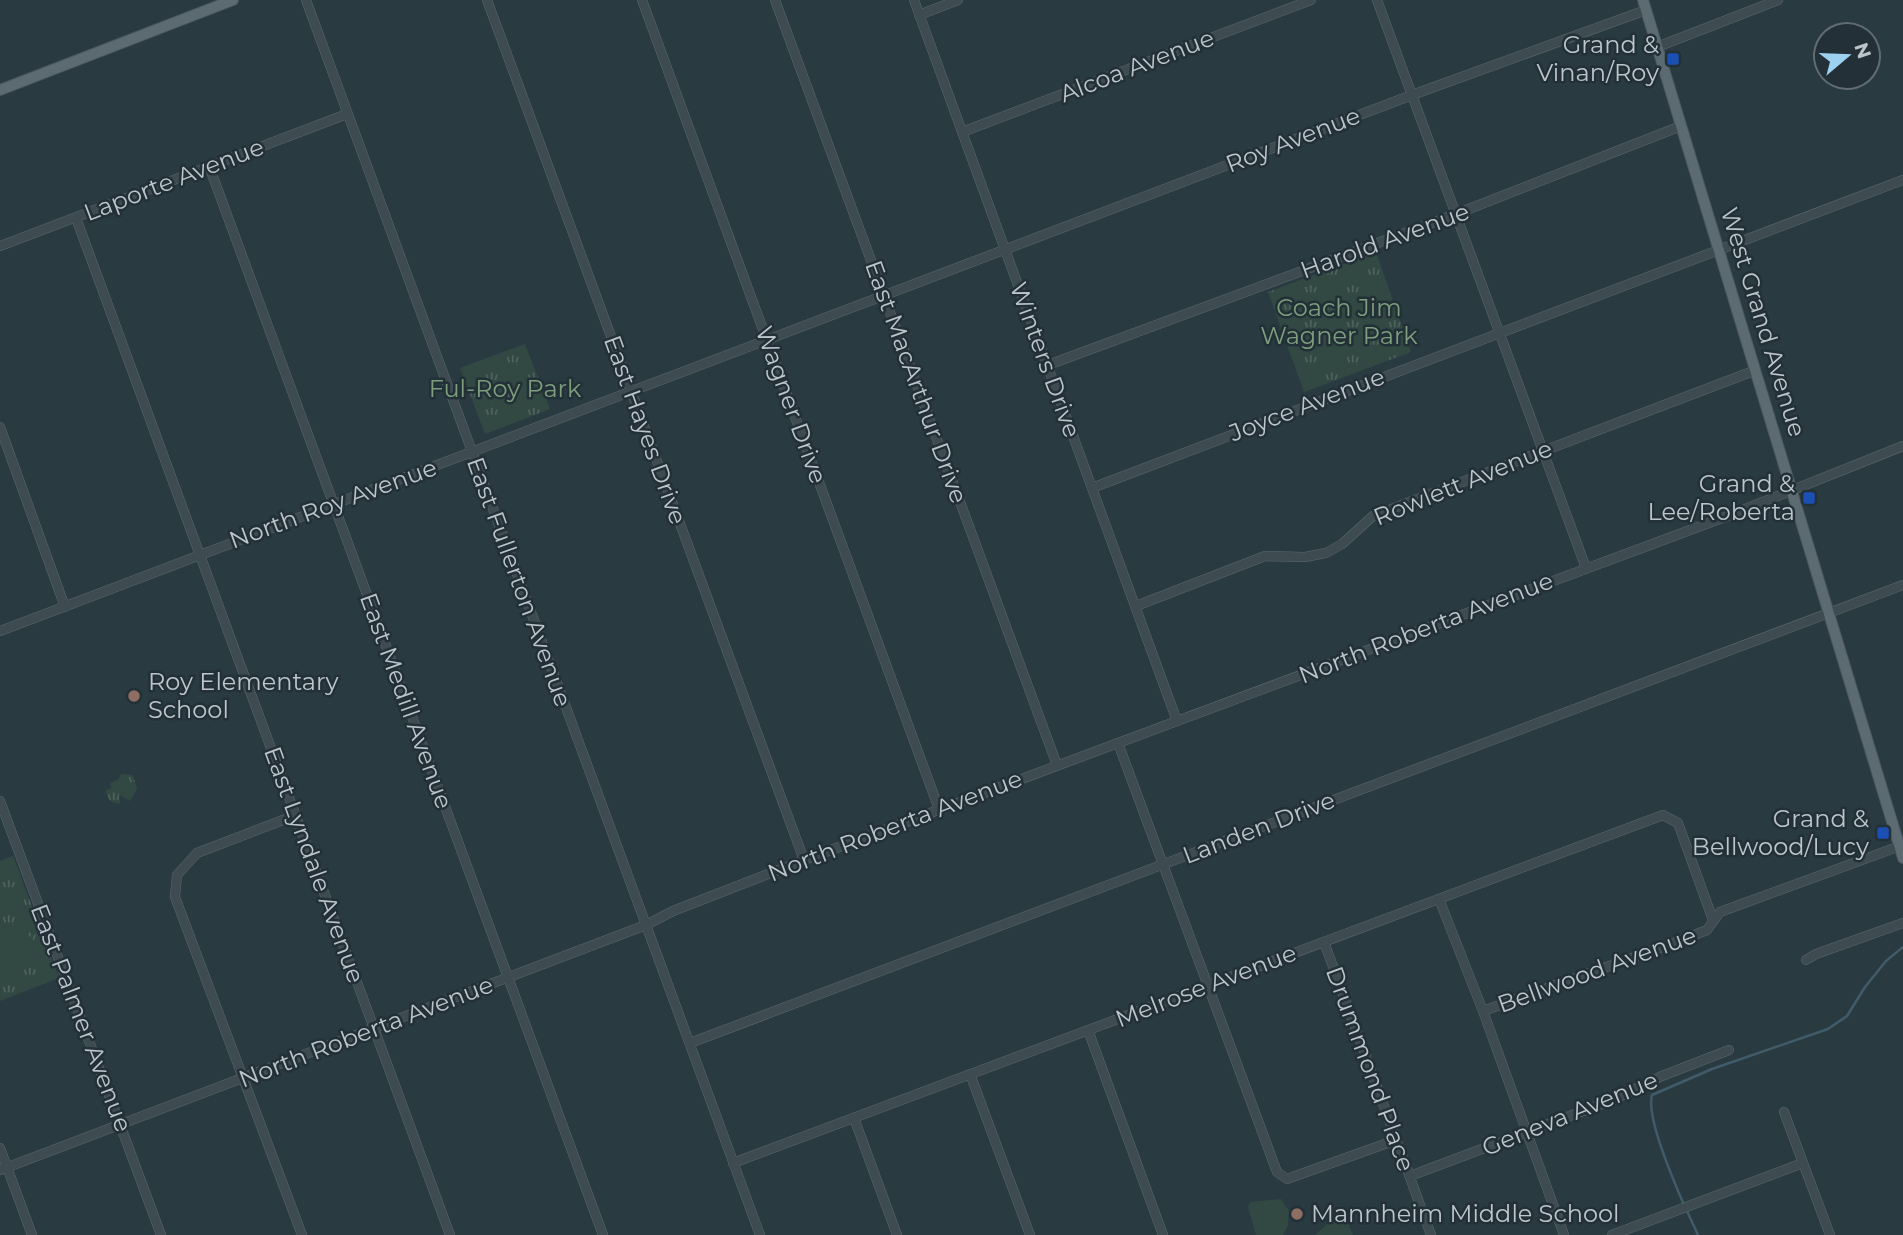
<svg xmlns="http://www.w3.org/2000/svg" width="1903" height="1235" font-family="Montserrat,sans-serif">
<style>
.grass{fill:url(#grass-tufts)}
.garden{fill:#324943}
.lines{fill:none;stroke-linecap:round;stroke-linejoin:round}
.stream{stroke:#415c68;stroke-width:2.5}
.minor-casing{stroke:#5c686e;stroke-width:10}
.major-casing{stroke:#4b575d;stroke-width:12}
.minor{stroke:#3e4b51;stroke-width:9}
.major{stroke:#5c6a71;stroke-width:10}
.transit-dot{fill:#1a4fb4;stroke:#233037;stroke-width:2.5}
.education-dot{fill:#8d6e63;stroke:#233037;stroke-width:2.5}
.labels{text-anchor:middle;stroke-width:5;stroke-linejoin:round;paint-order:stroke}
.poi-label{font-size:24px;fill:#bbc5cb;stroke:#233037;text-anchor:end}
.street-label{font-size:24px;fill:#bbc5cb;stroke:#233037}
.park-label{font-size:24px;fill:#7d9e7c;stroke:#233037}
</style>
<defs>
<pattern id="grass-tufts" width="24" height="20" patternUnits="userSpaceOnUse" patternTransform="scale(1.75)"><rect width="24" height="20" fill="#324943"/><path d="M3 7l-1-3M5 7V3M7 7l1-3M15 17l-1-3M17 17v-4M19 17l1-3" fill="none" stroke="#4e625d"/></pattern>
</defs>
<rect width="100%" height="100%" fill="#2a3a41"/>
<g class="grass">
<polygon points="1376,252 1411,352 1304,392 1268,292"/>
<polygon points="525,344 550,409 485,434 460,368"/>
<polygon points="121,774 133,775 137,789 130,801 119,795 120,804 110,801 105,791 112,788 110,783 118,780"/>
<polygon points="13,856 59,978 0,1001 0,861"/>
</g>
<g class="garden">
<circle cx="18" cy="950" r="18"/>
<polygon points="1281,1199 1289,1211 1288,1225 1283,1235 1256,1235 1248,1207 1250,1202"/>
<polygon points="1345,1215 1353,1235 1315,1235 1332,1220"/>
</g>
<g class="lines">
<g class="stream">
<path d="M 1684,1205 C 1674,1181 1646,1118 1652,1095 L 1712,1069 L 1828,1029 L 1847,1016 L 1865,987 L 1886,961 L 1903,947"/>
<polyline points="1687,1211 1698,1235"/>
</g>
<defs>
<g id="minor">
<polyline points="306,0 760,1235"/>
<polyline points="487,0 804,860"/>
<polyline points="642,0 939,809"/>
<polyline points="775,0 1057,765"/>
<polyline points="914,0 1177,721"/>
<polyline points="1377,0 1586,568"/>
<polyline points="919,15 958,0"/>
<polyline points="1657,47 1778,0"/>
<polyline points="962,132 1311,0"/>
<polyline points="209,166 603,1235"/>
<polyline points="76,218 450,1235"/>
<polyline points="0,246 347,114"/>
<polyline points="1048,365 1456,214 1681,126"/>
<polyline points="0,427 65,607"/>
<polyline points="1092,488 1903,180"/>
<polyline points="1136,606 1265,556 1305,557 1326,553 1342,544 1373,516 1756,370"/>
<polyline points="0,631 1412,95 1646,10"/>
<polyline points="1118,743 1277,1172 1287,1179 1396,1140"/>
<polyline points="0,801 161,1235"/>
<polyline points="296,815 197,853 177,875 175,897 302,1235"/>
<polyline points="1439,899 1483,1011 1564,1235"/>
<polyline points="1324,942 1431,1235"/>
<polyline points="1806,960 1816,954 1903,923"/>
<polyline points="1483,1011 1674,943 1707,930 1720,912 1903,845"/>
<polyline points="1088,1030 1163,1235"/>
<polyline points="690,1043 1903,585"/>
<polyline points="970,1074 1030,1235"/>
<polyline points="1784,1112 1830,1235"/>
<polyline points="854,1118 897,1235"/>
<polyline points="0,1148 32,1235"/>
<polyline points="733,1163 1663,815 1678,823 1713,920"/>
<polyline points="0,1170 646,925 673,911 804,860 1725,517 1903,446"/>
<polyline points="1410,1176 1615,1099 1662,1076 1729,1050"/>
<polyline points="1612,1235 1803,1163"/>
</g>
<g id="major">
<polyline points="1643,0 1903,858"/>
<polyline points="0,90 233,0"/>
</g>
</defs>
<use href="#minor" class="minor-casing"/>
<use href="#major" class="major-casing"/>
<use href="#minor" class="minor"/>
<use href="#major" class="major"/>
</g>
<g class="transit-dot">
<rect x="1666" y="52" width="14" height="14" rx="3.5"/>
<rect x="1802" y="491" width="14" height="14" rx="3.5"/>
<rect x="1876" y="826" width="14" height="14" rx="3.5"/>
</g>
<g class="education-dot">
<circle cx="134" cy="696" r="7"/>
<circle cx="1297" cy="1214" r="7"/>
</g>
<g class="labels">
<g class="poi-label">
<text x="1659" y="53">Grand &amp;<tspan x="1659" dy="28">Vinan/Roy</tspan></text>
<text x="1795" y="492">Grand &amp;<tspan x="1795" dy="28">Lee/Roberta</tspan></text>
<text x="148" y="690" text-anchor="start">Roy Elementary<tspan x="148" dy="28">School</tspan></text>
<text x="1869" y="827">Grand &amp;<tspan x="1869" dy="28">Bellwood/Lucy</tspan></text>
<text x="1311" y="1222" text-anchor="start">Mannheim Middle School</text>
</g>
<g class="street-label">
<text transform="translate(1137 66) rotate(-21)" y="8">Alcoa Avenue</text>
<text transform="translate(1293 140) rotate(-21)" y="8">Roy Avenue</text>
<text transform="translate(174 180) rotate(-21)" y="8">Laporte Avenue</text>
<text transform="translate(1385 241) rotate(-20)" y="8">Harold Avenue</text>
<text transform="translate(1763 322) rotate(73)" y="8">West Grand Avenue</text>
<text transform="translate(1045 360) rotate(70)" y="8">Winters Drive</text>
<text transform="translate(916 382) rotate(70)" y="8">East MacArthur Drive</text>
<text transform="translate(791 405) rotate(70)" y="8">Wagner Drive</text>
<text transform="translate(1307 405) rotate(-21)" y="8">Joyce Avenue</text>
<text transform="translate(645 430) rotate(70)" y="8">East Hayes Drive</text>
<text transform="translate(1463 483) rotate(-22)" y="8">Rowlett Avenue</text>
<text transform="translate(333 504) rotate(-20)" y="8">North Roy Avenue</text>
<text transform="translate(519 582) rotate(70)" y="8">East Fullerton Avenue</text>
<text transform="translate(1426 628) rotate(-21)" y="8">North Roberta Avenue</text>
<text transform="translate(406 701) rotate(70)" y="8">East Medill Avenue</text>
<text transform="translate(895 826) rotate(-21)" y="8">North Roberta Avenue</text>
<text transform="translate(1259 828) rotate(-21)" y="8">Landen Drive</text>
<text transform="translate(314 865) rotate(70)" y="8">East Lyndale Avenue</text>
<text transform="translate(1597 970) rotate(-20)" y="8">Bellwood Avenue</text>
<text transform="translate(1206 986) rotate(-21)" y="8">Melrose Avenue</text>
<text transform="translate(81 1018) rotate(69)" y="8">East Palmer Avenue</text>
<text transform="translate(366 1032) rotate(-21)" y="8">North Roberta Avenue</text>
<text transform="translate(1370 1069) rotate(70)" y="8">Drummond Place</text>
<text transform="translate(1570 1114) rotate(-22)" y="8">Geneva Avenue</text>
</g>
<g class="park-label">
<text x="1339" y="316">Coach Jim<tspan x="1339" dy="28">Wagner Park</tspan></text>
<text x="505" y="397">Ful-Roy Park</text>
</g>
</g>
<g transform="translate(1847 56) rotate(71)"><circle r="33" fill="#233037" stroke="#606c72" stroke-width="2"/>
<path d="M0-5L12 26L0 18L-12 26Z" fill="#9cd1ef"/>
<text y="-10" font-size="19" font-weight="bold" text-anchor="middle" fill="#bbc5cb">N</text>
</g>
</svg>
